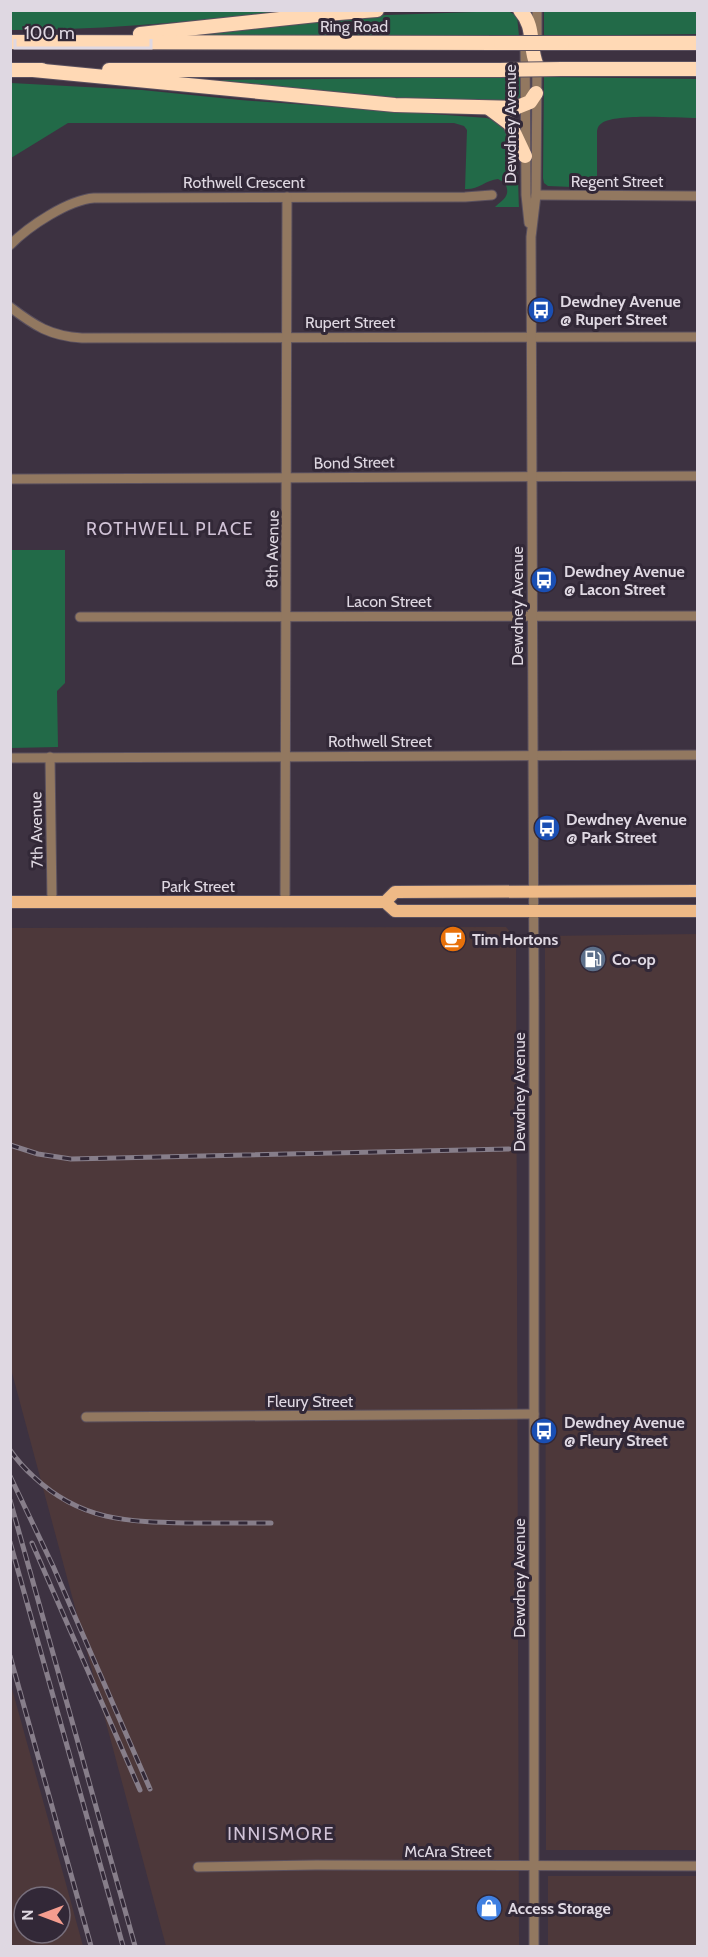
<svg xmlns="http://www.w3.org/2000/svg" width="708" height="1957" font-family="Cabin,sans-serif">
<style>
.industrial{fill:#4d383a;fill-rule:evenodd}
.green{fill:#226a48}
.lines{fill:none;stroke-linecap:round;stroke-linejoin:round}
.minor-casing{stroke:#5a505e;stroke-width:11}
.major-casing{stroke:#5a505e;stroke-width:14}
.highway-casing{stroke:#5a505e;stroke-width:16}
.minor{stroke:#927860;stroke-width:9}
.major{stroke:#eeb986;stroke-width:12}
.highway{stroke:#ffd9b5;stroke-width:14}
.rail-casing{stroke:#877e8a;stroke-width:5}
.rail{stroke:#322837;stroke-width:3;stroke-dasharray:9;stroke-linecap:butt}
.highway-bridge-casing{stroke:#5a505e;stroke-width:16;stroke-linecap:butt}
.highway-bridge{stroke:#ffd9b5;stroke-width:14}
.labels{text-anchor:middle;stroke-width:6;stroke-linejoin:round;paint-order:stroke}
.street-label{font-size:16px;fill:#dfd8e2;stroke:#322837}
.poi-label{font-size:16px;font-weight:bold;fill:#dfd8e2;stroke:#322837;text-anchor:start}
.neighbourhood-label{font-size:18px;letter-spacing:1.5px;fill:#d1c3d7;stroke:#322837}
</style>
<rect width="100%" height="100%" fill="#3d3241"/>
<g class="industrial">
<polygon points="506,927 516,939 519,1946 166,1946 11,1369 10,928"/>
<polygon points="697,934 697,1850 546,1850 545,936"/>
<path d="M 11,1685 L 58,1855 L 83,1946 L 11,1946 ZM 24,1897 L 60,1897 L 60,1933 L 24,1933 Z"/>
<rect x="548" y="1876" width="149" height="70"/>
</g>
<g class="green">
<path d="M 11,11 L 297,11 C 201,20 106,30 11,30 Z"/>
<polygon points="505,11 510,12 517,16 519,36 197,35 358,16"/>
<polygon points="544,11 697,11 697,34 544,36"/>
<polygon points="520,77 520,96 517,101 397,100 216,83 216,80"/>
<path d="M 544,77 L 697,79 L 697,118 C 677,118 617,113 602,123 C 598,126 598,127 597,131 L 597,188 L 548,186 L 544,183 L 543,178 Z"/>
<path d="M 11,83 L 142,90 L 240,100 L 487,118 C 492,120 499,122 504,127 C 519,143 518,185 519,207 L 495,207 C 504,199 511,196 505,183 L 498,179 C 486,180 478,190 465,189 L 467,130 L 464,126 L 454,123 L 68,123 L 11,158 Z"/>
<polygon points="11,550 65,550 65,683 57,691 58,747 11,748"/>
</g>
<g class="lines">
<defs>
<g id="minor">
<polyline points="537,10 537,39"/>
<polyline points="525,39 526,195 529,223"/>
<polyline points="536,195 698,196"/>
<path d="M 10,245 C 29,226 68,200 94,198 L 465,197 L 492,195"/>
<path d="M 10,307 C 35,326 50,336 82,338 L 698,337"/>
<polyline points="10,479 698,476"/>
<polyline points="80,617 698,616"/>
<polyline points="50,757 52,902"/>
<polyline points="10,758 698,755"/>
<polyline points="285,902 287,197"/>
<polyline points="86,1417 534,1414"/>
<polyline points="198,1867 316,1865 698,1866"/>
<polyline points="534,1946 534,1000 531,237 536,195 537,65"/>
</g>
<g id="major">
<polyline points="10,902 385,902 395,911 698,911"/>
<polyline points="385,902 395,892 698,891"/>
</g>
<g id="highway">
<path d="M 520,10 C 536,28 528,45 537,66"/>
<polyline points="140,34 326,14 377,10"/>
<polyline points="10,42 501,43"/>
<polyline points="562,43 698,43"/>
<polyline points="562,69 698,69"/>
<polyline points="10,70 42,70"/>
<polyline points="33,70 395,105 515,108 530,102 536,93"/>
<polyline points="109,70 500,70"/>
<polyline points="490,109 510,124 525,156"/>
</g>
</defs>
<use href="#minor" class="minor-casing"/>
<use href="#major" class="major-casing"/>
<use href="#highway" class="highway-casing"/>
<use href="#minor" class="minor"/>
<use href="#major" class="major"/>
<use href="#highway" class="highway"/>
<defs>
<g id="rail">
<polyline points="10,1145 38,1154 71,1159 509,1149"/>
<path d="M 10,1450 C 17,1460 25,1469 34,1477 C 81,1521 128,1522 188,1523 C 215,1523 243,1523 271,1523"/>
<polyline points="10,1476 53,1566 150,1789"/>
<polyline points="10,1500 135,1946"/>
<polyline points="10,1542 123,1946"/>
<polyline points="32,1543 140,1790"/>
<polyline points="10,1656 91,1946"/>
</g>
</defs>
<use href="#rail" class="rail-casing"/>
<use href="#rail" class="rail"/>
<defs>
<g id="highway-bridge">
<polyline points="501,43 562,43"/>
<polyline points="500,70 562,69"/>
</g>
</defs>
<use href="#highway-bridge" class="highway-bridge-casing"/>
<use href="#highway-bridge" class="highway-bridge"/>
</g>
<defs>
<symbol id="bus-disc" viewBox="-11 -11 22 22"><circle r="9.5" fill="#1a4fb4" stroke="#322837"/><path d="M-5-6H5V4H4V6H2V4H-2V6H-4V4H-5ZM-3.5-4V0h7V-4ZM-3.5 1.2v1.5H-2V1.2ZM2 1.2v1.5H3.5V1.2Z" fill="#fff"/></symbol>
<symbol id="cafe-disc" viewBox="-11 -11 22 22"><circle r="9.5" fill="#e8710a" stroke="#322837"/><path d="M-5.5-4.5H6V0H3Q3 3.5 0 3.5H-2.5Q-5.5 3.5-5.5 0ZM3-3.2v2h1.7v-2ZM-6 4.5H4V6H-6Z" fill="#fff"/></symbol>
<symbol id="fuel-disc" viewBox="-11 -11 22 22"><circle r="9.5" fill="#5c6f8a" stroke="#322837"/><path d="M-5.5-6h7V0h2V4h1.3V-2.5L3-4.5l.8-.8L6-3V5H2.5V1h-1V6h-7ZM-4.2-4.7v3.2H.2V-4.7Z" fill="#fff"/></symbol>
<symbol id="shop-disc" viewBox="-11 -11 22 22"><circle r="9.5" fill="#3f7fe0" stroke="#322837"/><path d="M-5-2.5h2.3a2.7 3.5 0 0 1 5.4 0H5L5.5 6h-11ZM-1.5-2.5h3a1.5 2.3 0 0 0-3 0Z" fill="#fff"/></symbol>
</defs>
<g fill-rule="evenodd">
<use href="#bus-disc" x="526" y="295" width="30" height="30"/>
<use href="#bus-disc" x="529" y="565" width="30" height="30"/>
<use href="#bus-disc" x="532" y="813" width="30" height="30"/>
<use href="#cafe-disc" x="438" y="924" width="30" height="30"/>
<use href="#fuel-disc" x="578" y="944" width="30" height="30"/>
<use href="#bus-disc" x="529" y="1416" width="30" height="30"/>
<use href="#shop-disc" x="474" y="1893" width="30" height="30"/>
</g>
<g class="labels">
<g class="street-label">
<text x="354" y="32">Ring Road</text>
<text transform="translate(510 124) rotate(-90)" y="6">Dewdney Avenue</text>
<text x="617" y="187">Regent Street</text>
<text x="244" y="188">Rothwell Crescent</text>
<text x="350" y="328">Rupert Street</text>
<text transform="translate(354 462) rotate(-1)" y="6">Bond Street</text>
<text transform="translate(272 549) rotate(-89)" y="6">8th Avenue</text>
<text x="389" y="607">Lacon Street</text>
<text transform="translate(517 606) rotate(-90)" y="6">Dewdney Avenue</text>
<text x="380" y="747">Rothwell Street</text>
<text transform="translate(36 830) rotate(-91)" y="6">7th Avenue</text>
<text x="198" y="892">Park Street</text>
<text transform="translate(519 1092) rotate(-90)" y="6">Dewdney Avenue</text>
<text x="310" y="1407">Fleury Street</text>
<text transform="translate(519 1578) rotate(-90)" y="6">Dewdney Avenue</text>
<text x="448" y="1857">McAra Street</text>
</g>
<g class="poi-label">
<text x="560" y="307">Dewdney Avenue<tspan x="560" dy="18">@ Rupert Street</tspan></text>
<text x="564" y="577">Dewdney Avenue<tspan x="564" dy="18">@ Lacon Street</tspan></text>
<text x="566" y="825">Dewdney Avenue<tspan x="566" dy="18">@ Park Street</tspan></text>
<text x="472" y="945">Tim Hortons</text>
<text x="612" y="965">Co-op</text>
<text x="564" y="1428">Dewdney Avenue<tspan x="564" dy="18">@ Fleury Street</tspan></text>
<text x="508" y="1914">Access Storage</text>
</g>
<g class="neighbourhood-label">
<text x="170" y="535">ROTHWELL PLACE</text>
<text x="281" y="1840">INNISMORE</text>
</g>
</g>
<rect width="708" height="1957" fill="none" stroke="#dfd8e2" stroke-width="24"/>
<g transform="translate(42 1915) rotate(270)"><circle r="28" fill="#322837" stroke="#776e7b" stroke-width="1.5"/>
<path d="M0-4.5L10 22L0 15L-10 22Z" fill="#f59d8f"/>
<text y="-9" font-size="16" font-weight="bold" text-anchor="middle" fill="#dfd8e2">N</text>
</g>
<path d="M15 39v9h136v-9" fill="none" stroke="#dfd8e2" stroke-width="3"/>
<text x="24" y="39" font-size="18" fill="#dfd8e2" stroke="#322837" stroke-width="4.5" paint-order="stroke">100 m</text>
</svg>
